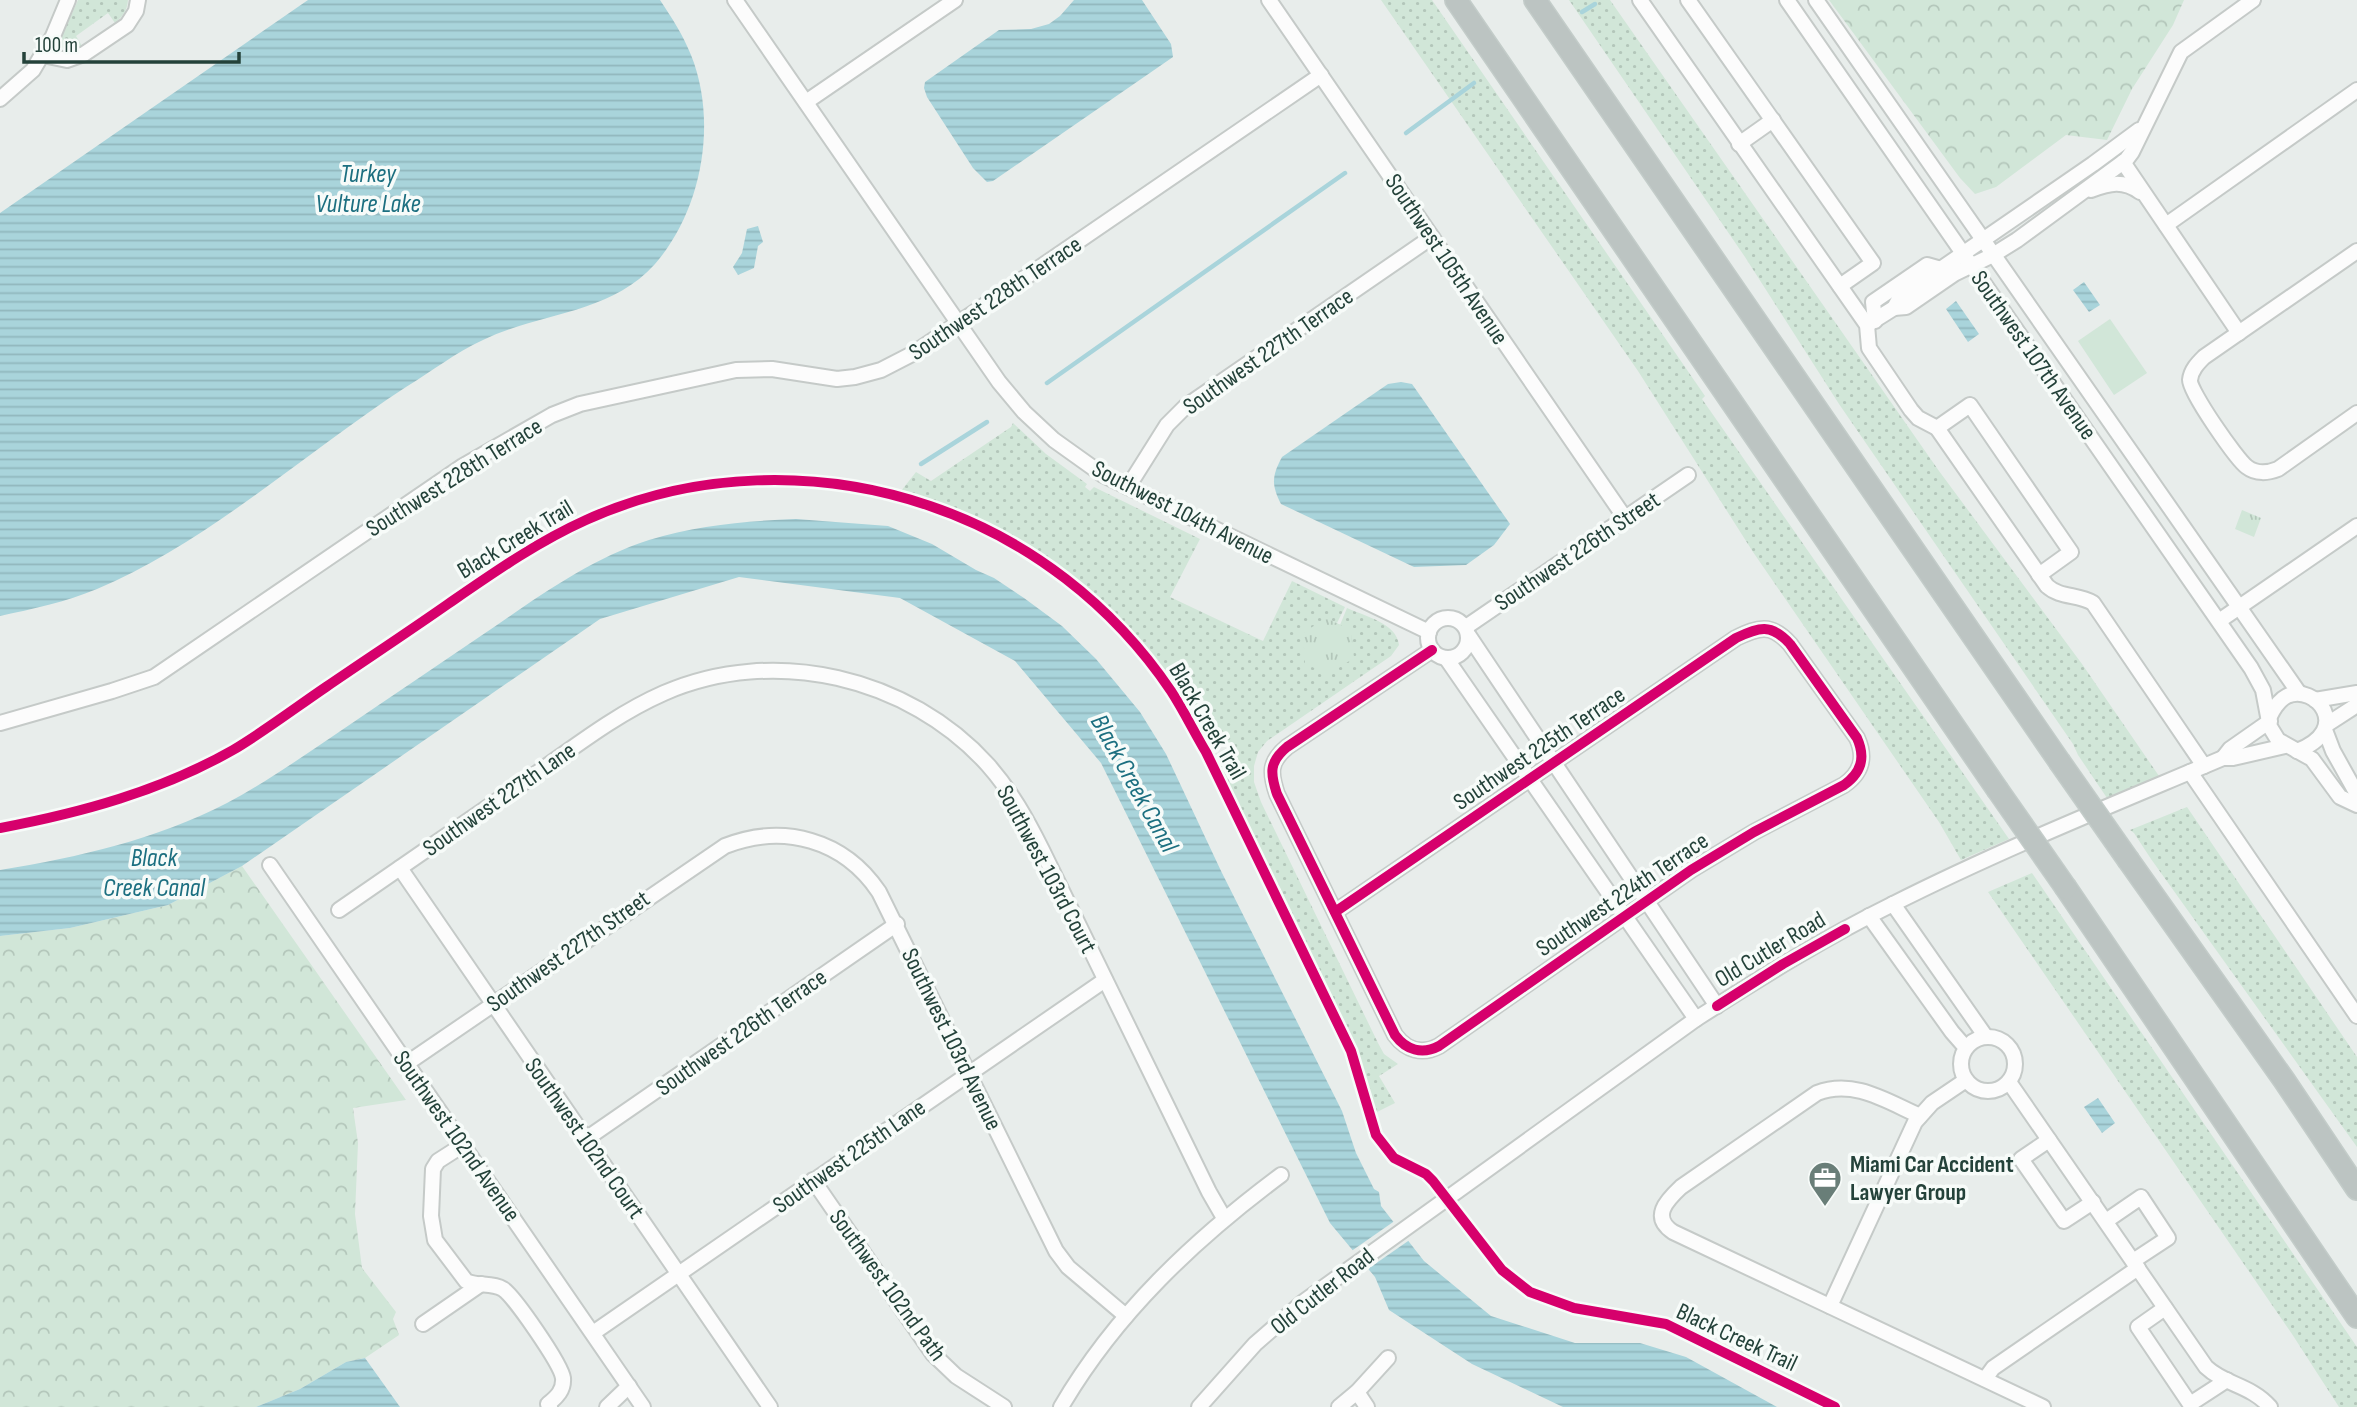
<svg xmlns="http://www.w3.org/2000/svg" width="2357" height="1407" font-family="'Sofia Sans Condensed',sans-serif">
<style>
.grass{fill:url(#grass-dots)}
.forest{fill:url(#forest-crowns)}
.park{fill:url(#park-tufts)}
.pitch{fill:#d1e6d8}
.water{fill:url(#water-rules)}
.pier{fill:#e8edeb}
.lines{fill:none;stroke-linecap:round;stroke-linejoin:round}
.stream{stroke:#a9d4db;stroke-width:4.5}
.minor-casing{stroke:#c5cac8;stroke-width:18}
.highway-casing{stroke:#c3ccc9;stroke-width:24}
.minor{stroke:#fcfcfc;stroke-width:14}
.highway{stroke:#bcc4c2;stroke-width:21}
.highway-bridge-casing{stroke:#c3ccc9;stroke-width:24;stroke-linecap:butt}
.highway-bridge{stroke:#bcc4c2;stroke-width:21}
.cycleway-casing{stroke:#f7fbf9;stroke-width:15}
.cycleway{stroke:#d6006c;stroke-width:10}
.labels{text-anchor:middle;stroke-width:7;stroke-linejoin:round;paint-order:stroke}
.street-label{font-size:24px;fill:#24423a;stroke:#f7fbf9}
.poi-label{font-size:24px;font-weight:bold;fill:#24423a;stroke:#f7fbf9;text-anchor:start}
.water-label{font-size:26px;font-style:italic;fill:#1c6f80;stroke:#f7fbf9}
</style>
<defs>
<pattern id="grass-dots" width="8" height="8" patternUnits="userSpaceOnUse" patternTransform="scale(1.75)"><rect width="8" height="8" fill="#d1e6d8"/><path d="M2 2h.1M6 6h.1" fill="none" stroke="#b3c6ba" stroke-width="1.8" stroke-linecap="round"/></pattern>
<pattern id="forest-crowns" width="20" height="18" patternUnits="userSpaceOnUse" patternTransform="scale(1.75)"><rect width="20" height="18" fill="#d1e6d8"/><path d="M2 6a3 3 0 1 1 6 0M12 15a3 3 0 1 1 6 0" fill="none" stroke="#b3c6ba"/></pattern>
<pattern id="park-tufts" width="24" height="20" patternUnits="userSpaceOnUse" patternTransform="scale(1.75)"><rect width="24" height="20" fill="#d1e6d8"/><path d="M3 7l-1-3M5 7V3M7 7l1-3M15 17l-1-3M17 17v-4M19 17l1-3" fill="none" stroke="#b3c6ba"/></pattern>
<pattern id="water-rules" width="6" height="5" patternUnits="userSpaceOnUse" patternTransform="scale(1.75)"><rect width="6" height="5" fill="#a9d4db"/><path d="M0 2.5h6" fill="none" stroke="#91b7bd"/></pattern>
</defs>
<rect width="100%" height="100%" fill="#e8edeb"/>
<g class="grass">
<path d="M 78,0 L 128,0 C 127,11 123,16 115,23 L 108,13 L 76,36 L 82,46 L 65,51 L 60,44 L 60,40 Z"/>
<polygon points="1381,0 1432,0 1705,396 1702,399 2009,839 1961,860 1939,822 1753,552 1638,371"/>
<polygon points="1569,0 1610,0 1939,471 2082,664 2159,776 2107,798 2078,755 2073,744 1839,404 1745,257"/>
<path d="M 1013,423 L 1046,454 L 1087,484 L 1085,487 L 1090,491 L 1094,487 L 1200,539 L 1170,597 L 1263,641 L 1292,581 L 1345,607 L 1337,623 L 1326,618 L 1351,630 L 1340,625 L 1347,608 C 1364,616 1397,623 1399,645 L 1391,656 L 1267,741 L 1258,752 L 1254,766 L 1254,782 L 1261,802 L 1378,1043 L 1384,1054 L 1398,1064 L 1379,1076 L 1395,1103 L 1375,1113 L 1357,1054 L 1215,760 L 1216,754 L 1230,746 L 1228,742 L 1209,749 C 1191,722 1178,693 1158,667 C 1102,591 1024,537 937,504 C 925,500 913,494 901,491 L 916,472 L 931,481 L 1011,427 Z"/>
<polygon points="2187,807 2357,1057 2357,1147 2151,859 2134,833 2130,830"/>
<polygon points="2032,873 2357,1347 2357,1407 2339,1407 2292,1334 1988,892"/>
</g>
<g class="forest">
<polygon points="1829,0 2184,0 2173,25 2132,89 2107,140 2066,135 1996,187 1975,194 1960,178"/>
<polygon points="242,866 406,1100 353,1108 358,1143 355,1214 362,1268 396,1312 393,1319 399,1335 365,1358 346,1362 300,1389 256,1407 0,1407 0,936 70,928 168,905"/>
</g>
<g class="park">
<polygon points="2242,510 2261,518 2254,537 2235,529"/>
<polygon points="1326,618 1351,630 1354,658 1329,674 1305,664 1303,633"/>
</g>
<polygon class="pitch" points="2110,319 2147,373 2114,395 2078,341"/>
<g class="water">
<path d="M 308,0 L 660,0 C 672,18 683,35 691,55 C 718,122 702,210 655,264 C 609,315 540,312 483,340 C 455,353 432,371 406,387 C 306,452 207,543 97,589 C 66,602 32,609 0,616 L 0,213 Z"/>
<polygon points="1074,0 1142,0 1171,44 1173,57 993,181 987,182 973,168 927,97 924,88 925,82 999,30 1031,29 1049,24 1060,16"/>
<polygon points="758,226 763,242 758,246 754,268 738,275 733,267 742,253 747,229"/>
<polygon points="2084,282 2100,305 2089,312 2073,290"/>
<polygon points="1956,301 1979,334 1968,342 1946,309"/>
<path d="M 1401,382 L 1412,384 L 1510,524 L 1494,545 L 1466,565 L 1414,567 L 1281,504 C 1271,484 1272,476 1282,457 L 1388,384 Z"/>
<path d="M 796,519 L 888,526 L 932,544 L 976,570 L 994,578 L 1024,598 L 1062,626 L 1096,659 L 1140,712 L 1166,754 L 1222,873 L 1342,1111 L 1356,1153 L 1374,1189 L 1379,1192 L 1381,1206 L 1424,1261 L 1491,1316 L 1575,1343 L 1640,1343 L 1686,1357 L 1777,1407 L 1563,1407 L 1472,1364 L 1389,1310 L 1375,1277 L 1330,1223 L 1101,763 L 1015,661 L 900,598 L 739,577 L 600,619 L 242,866 L 168,905 L 70,928 L 0,936 L 0,870 C 79,857 155,840 227,803 C 267,782 303,756 339,732 C 392,696 445,660 497,625 C 545,592 593,558 649,540 C 697,525 746,521 796,519 Z"/>
<polygon points="2098,1098 2115,1123 2102,1133 2084,1107"/>
<polygon points="365,1358 400,1407 256,1407 300,1389 346,1362"/>
</g>
<polygon class="pier" points="1396,1220 1411,1239 1365,1271 1350,1252"/>
<g class="lines">
<g class="stream">
<polyline points="1582,12 1595,4"/>
<polyline points="1406,133 1474,83"/>
<polyline points="1047,383 1345,173"/>
<polyline points="921,464 987,422"/>
</g>
<defs>
<g id="minor">
<polyline points="735,0 999,382 1024,412 1054,440 1103,475 1429,632"/>
<polyline points="1269,0 1625,518"/>
<path d="M 1640,0 L 1867,325 L 1869,348 L 1911,410 L 1918,418 L 1937,428 L 2047,586 C 2060,598 2078,594 2093,603 L 2204,766"/>
<polyline points="1688,0 1873,263 1840,286"/>
<polyline points="1787,0 2251,668 2263,690 2270,727 2278,740 2312,759 2340,797 2357,805"/>
<polyline points="1816,0 2299,693"/>
<polyline points="43,55 67,60 84,54 127,25 136,11 138,0"/>
<polyline points="0,99 33,70 53,36 68,0"/>
<polyline points="806,102 955,0"/>
<polyline points="1739,144 1773,120"/>
<polyline points="2123,162 2239,333"/>
<path d="M 2091,190 C 2110,183 2123,180 2140,192"/>
<polyline points="2166,225 2357,90"/>
<path d="M 2357,251 L 2204,357 C 2198,363 2191,370 2190,380 C 2189,391 2237,460 2247,467 C 2256,474 2268,473 2278,469 L 2357,413"/>
<polyline points="1894,308 1906,307 1954,274 1993,255 2017,240 2126,160 2132,152 2181,52 2253,0"/>
<polyline points="1875,321 1873,302 1927,265 1941,269"/>
<polyline points="1867,325 1894,308 1900,297 2093,164 2139,130"/>
<polyline points="1937,428 1970,405 2071,552 2039,575"/>
<polyline points="1128,487 1167,425 1185,407 1432,237"/>
<circle cx="1448" cy="638" r="20"/>
<polyline points="2219,621 2357,526"/>
<polyline points="1466,627 1688,475"/>
<polyline points="1469,636 1717,1006"/>
<polyline points="1446,658 1696,1019"/>
<polyline points="2315,700 2357,693"/>
<path d="M 2270,716 C 2274,708 2279,700 2287,696 C 2315,683 2354,729 2297,751"/>
<polyline points="0,723 112,691 154,677 463,466 552,415 580,404 736,370 772,369 837,379 855,377 881,370 914,353 972,314 1321,75"/>
<polyline points="2326,725 2357,705"/>
<polyline points="2325,730 2333,751 2357,794"/>
<polyline points="2223,758 2230,749 2270,721"/>
<polyline points="2190,772 2357,1016"/>
<polyline points="270,865 643,1407"/>
<polyline points="400,868 770,1407"/>
<polyline points="1893,904 1986,1037"/>
<path d="M 339,910 C 403,866 466,822 530,778 C 573,748 616,714 664,693 C 774,645 909,677 988,765 C 1011,791 1027,820 1042,850 L 1209,1192 L 1224,1218"/>
<path d="M 1335,912 L 1736,638 C 1759,627 1771,623 1790,644 L 1857,738 C 1866,758 1861,773 1844,785 L 1754,832 L 1691,870 L 1439,1046 C 1422,1055 1406,1050 1395,1035 L 1277,794 C 1270,773 1269,762 1287,747 L 1432,650"/>
<polyline points="1869,916 1952,1032 1966,1048"/>
<circle cx="1988" cy="1064" r="27"/>
<path d="M 406,1064 L 725,846 C 784,823 844,840 879,892 L 1056,1251 L 1068,1267 L 1126,1316"/>
<path d="M 2009,1082 L 2206,1367 C 2225,1385 2251,1385 2270,1407"/>
<path d="M 1920,1116 C 1886,1101 1854,1079 1817,1093 L 1681,1187 C 1666,1201 1651,1217 1673,1232 L 2043,1407"/>
<polyline points="586,1139 897,924"/>
<polyline points="2049,1140 2021,1159 2064,1221 2093,1202"/>
<path d="M 463,1145 L 438,1161 L 433,1169 L 431,1216 L 435,1240 L 466,1281 C 478,1287 491,1282 503,1289 C 514,1296 561,1364 563,1378 C 564,1390 557,1397 548,1404 L 550,1407"/>
<polyline points="813,1180 933,1354 956,1376 1004,1407"/>
<polyline points="2106,1221 2141,1197 2168,1238 2133,1261"/>
<polyline points="1830,1306 1915,1122 1932,1103 1966,1080"/>
<polyline points="2165,1308 2138,1327 2190,1404 2227,1380"/>
<polyline points="423,1324 481,1284"/>
<polyline points="593,1333 1105,980"/>
<polyline points="1985,1379 1993,1368 2138,1268"/>
<polyline points="1357,1392 1367,1407"/>
<polyline points="607,1407 629,1386"/>
<path d="M 1061,1407 C 1116,1313 1194,1240 1281,1175"/>
<path d="M 1199,1407 L 1255,1344 L 1302,1303 L 1696,1019 C 1760,978 1824,938 1893,904 C 2000,850 2112,805 2223,758 L 2233,758 L 2285,746"/>
<polyline points="1339,1407 1357,1392 1388,1358"/>
</g>
<g id="highway">
<polyline points="1456,0 1997,789"/>
<polyline points="1535,0 2059,761"/>
<polyline points="2129,861 2284,1080 2357,1189"/>
<polyline points="2066,888 2357,1317"/>
</g>
</defs>
<use href="#minor" class="minor-casing"/>
<use href="#highway" class="highway-casing"/>
<use href="#minor" class="minor"/>
<use href="#highway" class="highway"/>
<defs>
<g id="highway-bridge">
<polyline points="2059,761 2129,861"/>
<polyline points="1997,789 2066,888"/>
</g>
</defs>
<use href="#highway-bridge" class="highway-bridge-casing"/>
<use href="#highway-bridge" class="highway-bridge"/>
<defs>
<g id="cycleway">
<path d="M 0,828 C 80,813 161,791 233,750 C 265,731 295,708 326,687 C 367,659 408,632 448,604 C 493,573 537,542 586,520 C 694,471 819,468 930,506 C 1028,539 1113,605 1171,691 C 1184,711 1194,732 1206,752 L 1351,1051 L 1376,1135 L 1394,1158 L 1426,1174 L 1433,1181 L 1502,1270 L 1530,1292 L 1574,1308 L 1666,1324 L 1835,1407"/>
<path d="M 1335,912 L 1736,638 C 1759,627 1771,623 1790,644 L 1857,738 C 1866,758 1861,773 1844,785 L 1754,832 L 1691,870 L 1439,1046 C 1422,1055 1406,1050 1395,1035 L 1277,794 C 1270,773 1269,762 1287,747 L 1432,650"/>
<polyline points="1717,1006 1783,964 1845,929"/>
</g>
</defs>
<use href="#cycleway" class="cycleway-casing"/>
<use href="#cycleway" class="cycleway"/>
</g>
<defs>
<symbol id="office-pin" viewBox="-11 -11 22 30"><path d="M0 17L-7.5 6A9.5 9.5 0 1 1 7.5 6Z" fill="#697e78" stroke="#f7fbf9"/><path d="M-6-3h4V-5.5h4V-3h4V5H-6ZM-1-4.5V-3h2v-1.5ZM-6 0V1H6V0Z" fill="#fff"/></symbol>
</defs>
<g fill-rule="evenodd">
<use href="#office-pin" x="1806" y="1159" width="38" height="52"/>
</g>
<g class="labels">
<g class="street-label">
<text transform="translate(1447 259) rotate(56)" y="8">Southwest 105th Avenue</text>
<text transform="translate(995 298) rotate(-34)" y="8">Southwest 228th Terrace</text>
<text transform="translate(1268 351) rotate(-35)" y="8">Southwest 227th Terrace</text>
<text transform="translate(2034 355) rotate(55)" y="8">Southwest 107th Avenue</text>
<text transform="translate(454 477) rotate(-32)" y="8">Southwest 228th Terrace</text>
<text transform="translate(1183 512) rotate(27)" y="8">Southwest 104th Avenue</text>
<text transform="translate(515 539) rotate(-31)" y="8">Black Creek Trail</text>
<text transform="translate(1577 551) rotate(-34)" y="8">Southwest 226th Street</text>
<text transform="translate(1208 721) rotate(60)" y="8">Black Creek Trail</text>
<text transform="translate(1539 748) rotate(-34)" y="8">Southwest 225th Terrace</text>
<text transform="translate(499 799) rotate(-35)" y="8">Southwest 227th Lane</text>
<text transform="translate(1047 869) rotate(62)" y="8">Southwest 103rd Court</text>
<text transform="translate(1622 894) rotate(-34)" y="8">Southwest 224th Terrace</text>
<text transform="translate(1770 949) rotate(-31)" y="8">Old Cutler Road</text>
<text transform="translate(568 951) rotate(-35)" y="8">Southwest 227th Street</text>
<text transform="translate(741 1032) rotate(-35)" y="8">Southwest 226th Terrace</text>
<text transform="translate(952 1039) rotate(64)" y="8">Southwest 103rd Avenue</text>
<text transform="translate(457 1136) rotate(55)" y="8">Southwest 102nd Avenue</text>
<text transform="translate(585 1138) rotate(55)" y="8">Southwest 102nd Court</text>
<text transform="translate(849 1156) rotate(-35)" y="8">Southwest 225th Lane</text>
<text transform="translate(888 1285) rotate(54)" y="8">Southwest 102nd Path</text>
<text transform="translate(1322 1291) rotate(-38)" y="8">Old Cutler Road</text>
<text transform="translate(1737 1337) rotate(25)" y="8">Black Creek Trail</text>
</g>
<g class="poi-label">
<text x="1850" y="1172">Miami Car Accident<tspan x="1850" dy="28">Lawyer Group</tspan></text>
</g>
<g class="water-label">
<text x="368" y="182">Turkey<tspan x="368" dy="30">Vulture Lake</tspan></text>
<text transform="translate(1135 783) rotate(61)" y="9">Black Creek Canal</text>
<text x="154" y="866">Black<tspan x="154" dy="30">Creek Canal</tspan></text>
</g>
</g>
<path d="M24 52v10h215v-10" fill="none" stroke="#24423a" stroke-width="3.5"/>
<text x="35" y="52" font-size="21" fill="#24423a" stroke="#f7fbf9" stroke-width="5" paint-order="stroke">100 m</text>
</svg>
